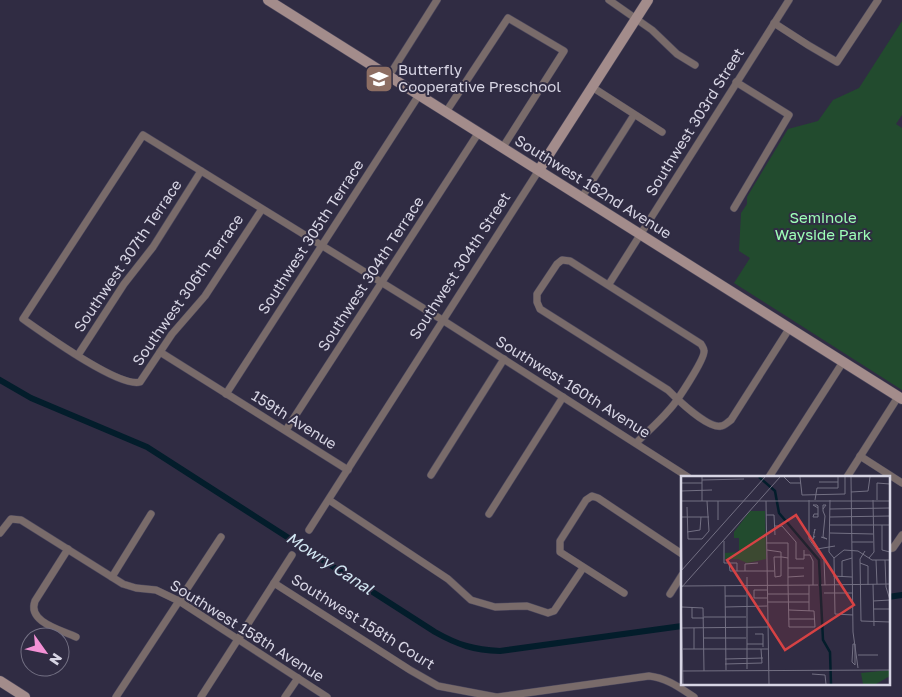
<svg xmlns="http://www.w3.org/2000/svg" width="902" height="697" font-family="'Golos Text',sans-serif">
<style>
.green{fill:#224b2e}
.lines{fill:none;stroke-linecap:round;stroke-linejoin:round}
.canal{stroke:#031d2b;stroke-width:6}
.street-casing{stroke:#4b475d;stroke-width:8}
.secondary-casing{stroke:#4b475d;stroke-width:11}
.street{stroke:#796b6a;stroke-width:7}
.secondary{stroke:#a38c8b;stroke-width:10}
.labels{text-anchor:middle;stroke-width:4;stroke-linejoin:round;paint-order:stroke}
.poi-label{font-size:15px;fill:#d7d5e4;stroke:#302c43;text-anchor:start}
.street-label{font-size:15px;fill:#d7d5e4;stroke:#302c43}
.park-label{font-size:15px;fill:#9dfeb7;stroke:#302c43}
.water-label{font-size:16px;font-style:italic;fill:#d3e7f3;stroke:#302c43}
.inset-river{fill:none;stroke:#031d2b;stroke-width:2.5}
.inset-road{fill:none;stroke:#737083;stroke-width:1}
.view{fill:#d64244;fill-opacity:0.15;stroke:#d64244;stroke-width:2.5}
.inset-edge{fill:none;stroke:#d7d5e4;stroke-width:2.5}
</style>
<rect width="100%" height="100%" fill="#302c43"/>
<polygon class="green" points="902,21 902,115 896,124 902,128 902,390 734,283 750,258 739,251 741,213 747,204 747,197 788,129 818,121 833,100 859,88"/>
<g class="lines">
<g class="canal">
<path d="M 0,380 L 31,398 L 147,447 L 435,632 C 458,645 474,650 500,651 L 682,626"/>
<polyline points="888,597 902,595"/>
</g>
<defs>
<g id="street">
<polyline points="609,0 652,30 677,54 695,65"/>
<polyline points="774,23 808,45 837,62 878,0"/>
<polyline points="389,76 437,0"/>
<polyline points="592,87 662,132"/>
<polyline points="446,112 508,18 564,51 503,147"/>
<polyline points="582,197 634,115"/>
<polyline points="734,208 789,115 736,82"/>
<path d="M 262,209 L 205,296 L 172,334 L 140,382 C 119,388 43,333 23,319 L 143,135 L 444,321 L 688,477"/>
<polyline points="609,284 789,0"/>
<polyline points="160,352 348,470"/>
<polyline points="78,355 124,284 153,247 201,171"/>
<polyline points="226,394 419,95"/>
<polyline points="286,430 479,132"/>
<path d="M 636,443 C 647,432 659,422 669,410 C 676,403 705,359 704,351 C 704,348 702,346 701,344 L 570,261 L 562,260 L 557,264 L 537,294 L 537,302 L 540,309 L 668,390 C 677,399 708,429 721,426 C 724,426 728,422 731,420 L 789,329"/>
<polyline points="860,456 902,483"/>
<polyline points="431,475 504,359"/>
<polyline points="769,477 843,362"/>
<polyline points="847,477 898,397"/>
<polyline points="329,500 448,579 471,600 495,607 527,606 548,613 554,611 583,568"/>
<polyline points="489,514 563,397"/>
<polyline points="309,530 539,170"/>
<polyline points="0,533 11,519 21,520 123,584 136,588 156,590 179,601 327,697"/>
<path d="M 68,549 L 35,601 C 27,622 61,630 76,637"/>
<polyline points="888,549 893,548 902,535"/>
<polyline points="112,577 151,514"/>
<polyline points="274,583 410,670 438,686 496,697"/>
<polyline points="624,593 560,552 560,541 586,500 592,496 598,498 682,554"/>
<polyline points="670,594 682,575"/>
<polyline points="116,697 221,537"/>
<polyline points="201,697 292,555"/>
<polyline points="285,697 298,678"/>
<path d="M 498,697 L 649,676 C 667,678 680,688 694,697"/>
</g>
<g id="secondary">
<polyline points="268,0 902,399"/>
<polyline points="539,170 648,0"/>
<polyline points="0,681 25,697"/>
</g>
</defs>
<use href="#street" class="street-casing"/>
<use href="#secondary" class="secondary-casing"/>
<use href="#street" class="street"/>
<use href="#secondary" class="secondary"/>
</g>
<defs>
<symbol id="school-square" viewBox="-11 -11 22 22"><rect x="-9" y="-9" width="18" height="18" rx="4" fill="#8d6e63" stroke="#302c43"/><path d="M0-5L7-2L0 1L-7-2ZM-4 1L0 2.5L4 1V4Q0 6-4 4Z" fill="#fff"/></symbol>
</defs>
<g fill-rule="evenodd">
<use href="#school-square" x="363" y="63" width="32" height="32"/>
</g>
<g class="labels">
<g class="poi-label">
<text x="398" y="75">Butterfly<tspan x="398" dy="17">Cooperative Preschool</tspan></text>
</g>
<g class="street-label">
<text transform="translate(695 122) rotate(-58)" y="5">Southwest 303rd Street</text>
<text transform="translate(593 187) rotate(32)" y="5">Southwest 162nd Avenue</text>
<text transform="translate(311 237) rotate(-57)" y="5">Southwest 305th Terrace</text>
<text transform="translate(128 256) rotate(-56)" y="5">Southwest 307th Terrace</text>
<text transform="translate(460 266) rotate(-57)" y="5">Southwest 304th Street</text>
<text transform="translate(371 274) rotate(-57)" y="5">Southwest 304th Terrace</text>
<text transform="translate(188 290) rotate(-55)" y="5">Southwest 306th Terrace</text>
<text transform="translate(573 387) rotate(32)" y="5">Southwest 160th Avenue</text>
<text transform="translate(294 420) rotate(32)" y="5">159th Avenue</text>
<text transform="translate(363 622) rotate(32)" y="5">Southwest 158th Court</text>
<text transform="translate(247 631) rotate(32)" y="5">Southwest 158th Avenue</text>
</g>
<g class="park-label">
<text x="823" y="223">Seminole<tspan x="823" dy="17">Wayside Park</tspan></text>
</g>
<g class="water-label">
<text transform="translate(330 563) rotate(33)" y="6">Mowry Canal</text>
</g>
</g>
<g transform="translate(681 476)">
<rect width="209" height="209" fill="#302c43"/>
<path d="M 69,35 L 84,35 L 85,83 L 66,87 L 57,83 L 44,83 L 44,77 L 58,76 L 58,62 L 53,62 L 53,56 ZM 209,194 L 209,200 L 195,208 L 182,208 L 180,197 Z" fill="#224b2e"/>
<path class="inset-river" d="M 78,1 L 94,15 L 98,37 L 138,84 L 142,164 L 149,176 L 150,208"/>
<path class="inset-road" d="M 21,1 L 21,25M 103,1 L 109,7 L 120,7M 119,1 L 121,19 L 164,18 L 164,1M 170,1 L 172,156 L 177,192M 21,4 L 63,3M 138,6 L 157,6M 0,7 L 21,7M 0,15 L 31,14M 170,16 L 187,15 L 189,1M 128,24 L 128,63 L 143,84 L 144,109M 134,24 L 136,12 L 157,12 L 157,1M 149,24 L 148,76 L 153,82 L 154,138 L 172,139M 196,24 L 196,7 L 209,8M 0,25 L 209,25M 37,25 L 37,44M 85,25 L 88,208M 6,31 L 7,63 L 21,63 L 28,55 L 26,25M 137,32 L 132,29 L 136,29 L 137,30 L 137,38M 149,33 L 209,32M 0,36 L 1,94M 133,38 L 137,38 L 137,41 L 132,41 ZM 85,39 L 93,39 L 94,59M 0,41 L 28,41M 149,41 L 209,40M 149,49 L 209,49M 201,49 L 201,74 L 209,76M 94,50 L 101,50 L 115,66 L 115,83 L 123,83 L 123,74M 6,56 L 19,54 L 20,41M 133,57 L 134,53 L 132,63 L 134,60M 149,57 L 192,58M 140,61 L 146,63 L 142,61 L 144,40 L 142,35 L 142,29 L 145,29 L 142,33M 43,65 L 43,87 L 56,87 L 56,95M 171,66 L 192,66M 85,67 L 107,67M 107,67 L 107,109 L 108,151 L 134,151 L 133,135 L 108,134M 136,73 L 154,70M 86,74 L 100,76 L 100,100 L 94,101 L 93,81 L 101,81 L 107,82M 184,75 L 179,83 L 180,145 L 209,146M 123,79 L 129,79 L 132,85 L 132,109M 153,82 L 163,74 L 177,75 L 191,84 L 209,84M 188,82 L 193,76 L 192,24M 195,84 L 196,108M 204,84 L 205,111 L 209,124M 48,87 L 49,95 L 93,95M 179,87 L 187,90 L 187,109M 107,92 L 123,92M 0,95 L 84,1M 64,95 L 64,88 L 77,87M 152,100 L 171,101M 66,101 L 66,193M 107,101 L 123,100M 161,101 L 161,85 L 171,82M 192,108 L 193,150M 128,109 L 128,135M 140,109 L 209,108M 1,110 L 137,109M 44,110 L 45,194M 0,111 L 2,208M 0,112 L 99,1M 86,114 L 73,114 L 73,122 L 86,122M 143,117 L 171,117M 86,118 L 128,118M 44,120 L 65,120M 192,125 L 209,124M 86,126 L 128,126M 1,131 L 22,132 L 23,195M 11,131 L 11,142 L 23,142M 44,131 L 86,130M 192,133 L 209,133M 23,141 L 65,141M 108,143 L 134,143M 0,152 L 87,151M 13,152 L 13,173M 74,158 L 82,158 L 82,171M 23,162 L 65,162M 66,168 L 82,168M 172,168 L 174,168 L 174,189 L 171,186 ZM 2,173 L 87,173M 177,179 L 197,179M 44,183 L 82,182M 44,188 L 81,187 L 80,173M 0,195 L 209,194M 131,198 L 144,199 L 145,208"/>
<path class="view" d="M 115,39 L 173,129 L 104,174 L 46,84 Z"/>
<rect width="209" height="209" class="inset-edge"/>
</g>
<g transform="translate(45 652) rotate(123)"><circle r="24" fill="#302c43" stroke="#737083"/>
<path d="M0-4L9 19L0 12L-9 19Z" fill="#f391d5"/>
<text y="-8" font-size="14" font-weight="bold" text-anchor="middle" fill="#d7d5e4">N</text>
</g>
</svg>
